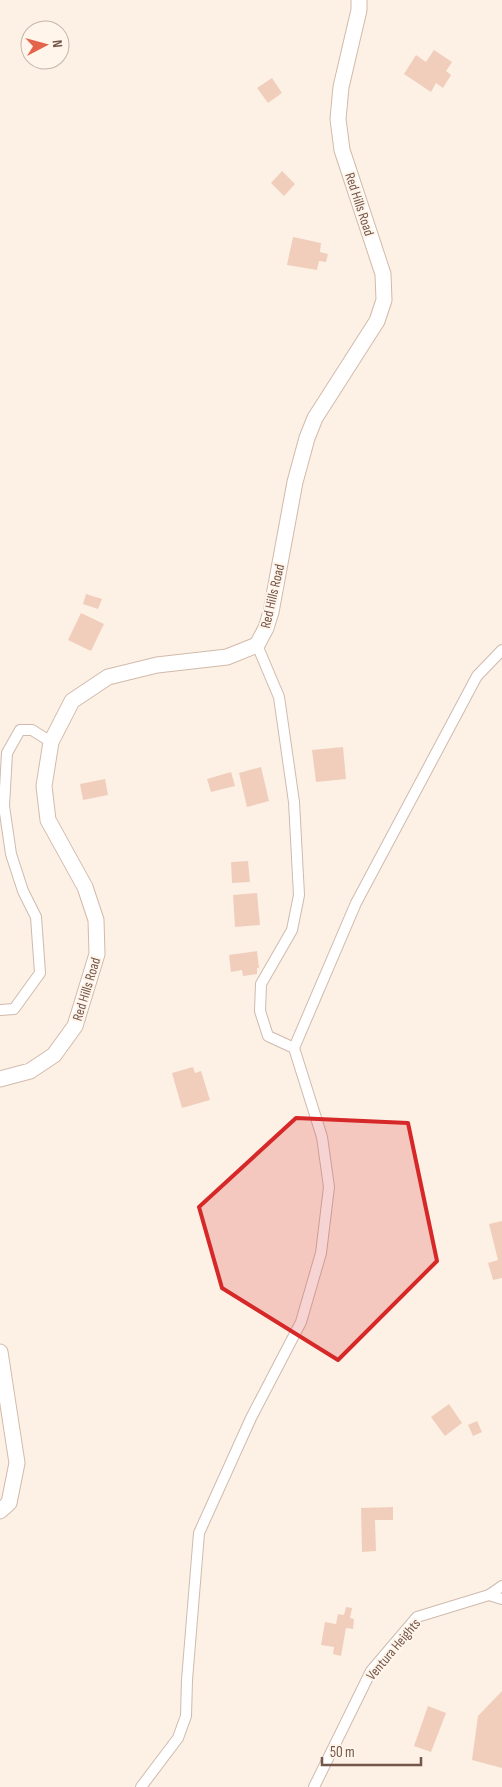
<svg xmlns="http://www.w3.org/2000/svg" width="502" height="1787" font-family="'Sofia Sans Condensed',sans-serif">
<style>
.building{fill:#f1cebc}
.lines{fill:none;stroke-linecap:round;stroke-linejoin:round}
.street-casing{stroke:#cfbaae;stroke-width:12}
.secondary-casing{stroke:#d2baab;stroke-width:17}
.street{stroke:#fff;stroke-width:10}
.secondary{stroke:#fff;stroke-width:15}
.marked{fill:#d62828;fill-opacity:0.2;stroke:#d62828;stroke-width:4;stroke-linejoin:round}
.labels{text-anchor:middle;stroke-width:4;stroke-linejoin:round;paint-order:stroke}
.street-label{font-size:14px;fill:#74564a;stroke:#fff5ea}
</style>
<rect width="100%" height="100%" fill="#fcf1e4"/>
<g class="building">
<polygon points="434,50 452,62 446,71 451,75 443,88 436,83 431,92 404,74 416,55 426,62"/>
<polygon points="272,78 282,93 268,103 257,88"/>
<polygon points="282,171 295,184 284,196 271,183"/>
<polygon points="293,237 321,243 320,252 328,254 326,262 319,261 317,270 287,265"/>
<polygon points="86,594 102,599 98,609 83,604"/>
<polygon points="81,613 104,624 91,651 68,640"/>
<polygon points="343,747 346,779 316,782 312,750"/>
<polygon points="261,767 269,801 247,807 239,773"/>
<polygon points="231,772 235,786 211,792 207,779"/>
<polygon points="105,779 108,795 83,800 80,784"/>
<polygon points="248,861 250,882 232,883 231,862"/>
<polygon points="257,893 260,925 235,927 233,895"/>
<polygon points="257,951 259,968 257,968 257,974 243,976 242,970 231,972 229,955"/>
<polygon points="193,1067 195,1073 201,1071 210,1100 182,1108 172,1073"/>
<polygon points="502,1221 502,1278 493,1280 488,1263 498,1260 489,1224"/>
<polygon points="449,1404 462,1423 445,1436 431,1417"/>
<polygon points="477,1421 482,1432 473,1436 468,1425"/>
<polygon points="393,1507 393,1520 375,1520 376,1551 362,1552 361,1508"/>
<polygon points="346,1607 352,1608 350,1618 354,1619 353,1629 346,1628 341,1656 333,1654 334,1647 321,1645 325,1622 336,1624 338,1614 344,1615"/>
<polygon points="502,1691 502,1768 472,1760 478,1716"/>
<polygon points="428,1706 446,1713 431,1752 414,1746"/>
</g>
<g class="lines">
<defs>
<g id="street">
<polyline points="0,1010 14,1009 40,973 36,917 23,891 11,854 4,806 7,753 20,730 32,730 51,742"/>
<polyline points="294,1048 356,903 477,676 502,650"/>
<polyline points="489,1595 502,1599"/>
<polyline points="141,1787 178,1738 186,1716 187,1680 199,1533 251,1418 301,1322 321,1253 329,1187 322,1137 294,1048 268,1036 260,1011 261,984 292,930 299,895 294,802 279,697 257,645"/>
<polyline points="314,1787 371,1671 417,1617 489,1595 502,1586"/>
</g>
<g id="secondary">
<polyline points="0,1079 30,1071 54,1055 75,1026 97,954 96,920 85,887 48,820 44,786 51,742 72,701 108,677 157,665 227,657 257,645 266,628 271,612 295,482 307,438 315,418 377,321 384,300 383,274 342,150 338,119 341,87 359,10 359,0"/>
<polyline points="0,1352 17,1463 9,1503 0,1511"/>
</g>
</defs>
<use href="#street" class="street-casing"/>
<use href="#secondary" class="secondary-casing"/>
<use href="#street" class="street"/>
<use href="#secondary" class="secondary"/>
</g>
<path class="marked" d="M 296,1118 L 408,1123 L 437,1261 L 338,1360 L 222,1288 L 199,1207 Z"/>
<g class="labels">
<g class="street-label">
<text transform="translate(360 204) rotate(72)" y="5">Red Hills Road</text>
<text transform="translate(272 596) rotate(-77)" y="5">Red Hills Road</text>
<text transform="translate(86 989) rotate(-73)" y="5">Red Hills Road</text>
<text transform="translate(393 1649) rotate(-50)" y="5">Ventura Heights</text>
</g>
</g>
<g transform="translate(45 45) rotate(84)"><circle r="24" fill="#fff5ea" stroke="#c7b5aa"/>
<path d="M0-4L9 19L0 12L-9 19Z" fill="#e4634b"/>
<text y="-8" font-size="14" font-weight="bold" text-anchor="middle" fill="#74564a">N</text>
</g>
<path d="M322 1757v8h99v-8" fill="none" stroke="#74564a" stroke-width="2.5"/>
<text x="330" y="1757" font-size="15" fill="#74564a" stroke="#fff5ea" stroke-width="4" paint-order="stroke">50 m</text>
</svg>
